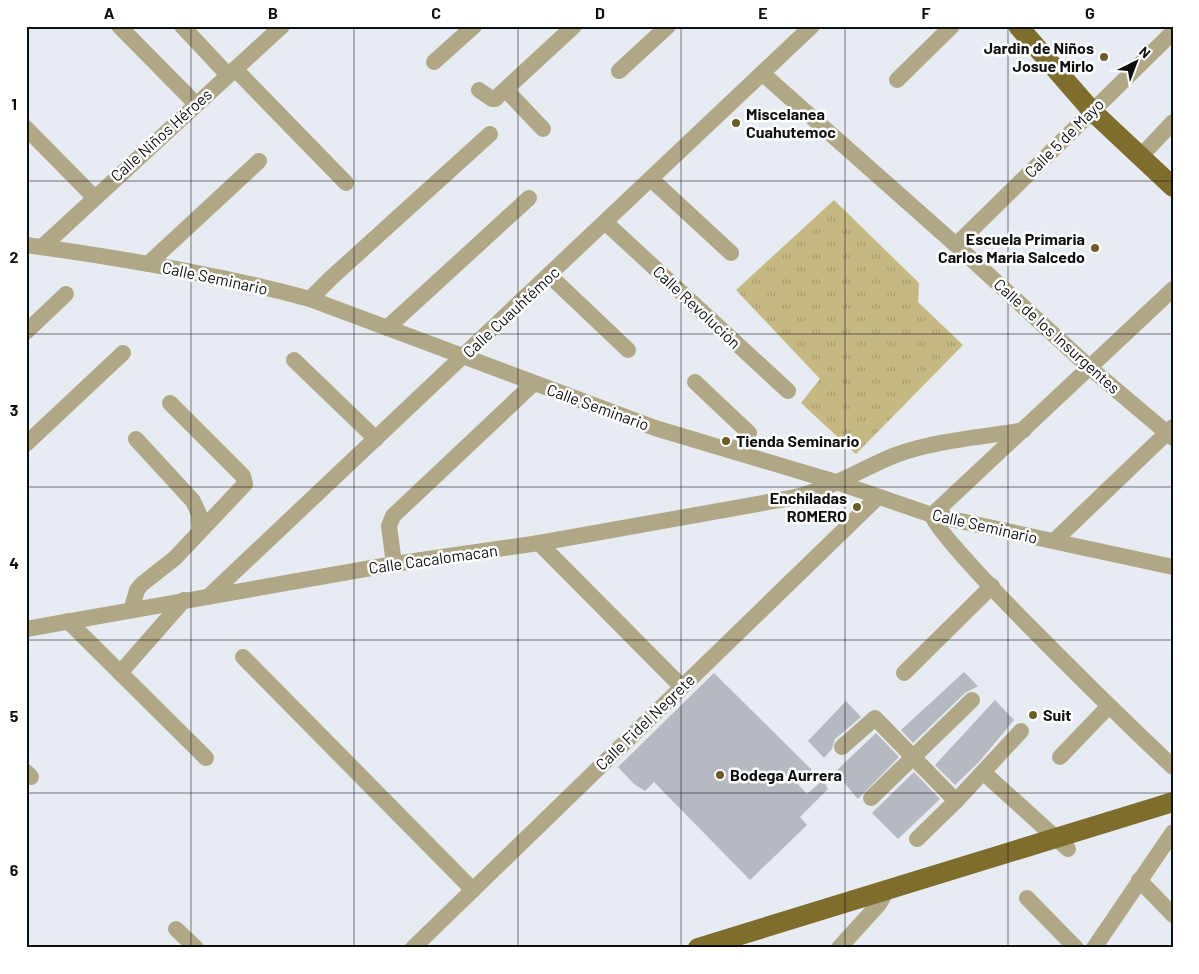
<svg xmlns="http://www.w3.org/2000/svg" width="1199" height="974" font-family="Barlow,sans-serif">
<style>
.grass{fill:url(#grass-tufts)}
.building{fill:#b5bac0}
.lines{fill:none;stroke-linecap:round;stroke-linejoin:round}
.minor{stroke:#b0a786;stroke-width:16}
.major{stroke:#7e6d2c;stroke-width:20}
.grid{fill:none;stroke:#0e0f11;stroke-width:1;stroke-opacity:0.55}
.poi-dot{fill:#695c29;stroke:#fff;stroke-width:2}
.labels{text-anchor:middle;stroke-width:5;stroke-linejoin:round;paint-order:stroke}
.poi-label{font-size:16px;font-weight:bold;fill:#0e0f11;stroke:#fff;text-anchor:start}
.street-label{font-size:16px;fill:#0e0f11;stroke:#fff}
.neatline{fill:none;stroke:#0e0f11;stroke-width:2}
.grid-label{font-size:16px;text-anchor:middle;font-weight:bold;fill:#0e0f11}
</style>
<defs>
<pattern id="grass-tufts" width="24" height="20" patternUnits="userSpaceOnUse" patternTransform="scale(1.25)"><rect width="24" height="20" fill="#c6b882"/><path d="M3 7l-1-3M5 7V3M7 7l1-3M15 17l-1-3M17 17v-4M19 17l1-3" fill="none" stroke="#a99d6f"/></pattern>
</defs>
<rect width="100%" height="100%" fill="#e7ecf2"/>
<polygon class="grass" points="834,200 919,283 918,302 963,345 856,454 801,403 820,379 736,290"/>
<g class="building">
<polygon points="964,672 978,686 965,693 913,743 901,730"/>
<polygon points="714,673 812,770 798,784 807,794 823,780 828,789 800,817 807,825 750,880 654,782 645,791 634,784 618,767"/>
<polygon points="995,700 1014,720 979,762 955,785 935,765"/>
<polygon points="846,701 861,717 835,739 832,749 824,758 808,741"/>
<polygon points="876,733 899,757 858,799 835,772"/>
<polygon points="914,772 940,799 898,839 872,813"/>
</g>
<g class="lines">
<g class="minor">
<polyline points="119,26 196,104"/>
<polyline points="182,26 228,75"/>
<polyline points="434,62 474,26"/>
<polyline points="235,69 346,183"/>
<polyline points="619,71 668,26"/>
<polyline points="763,74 956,245 1089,367 1173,438"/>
<polyline points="897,80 952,26"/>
<polyline points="479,90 492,99 495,99 574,26"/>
<polyline points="506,90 543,129"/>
<polyline points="26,128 94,197"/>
<polyline points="1140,157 1173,122"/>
<polyline points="652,180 731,253"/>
<polyline points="606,223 788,391"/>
<path d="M 26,245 C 121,258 218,274 310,299 L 655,428 L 839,483 L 932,515 L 1173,567"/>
<polyline points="956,245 1173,32"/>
<polyline points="42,247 282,26"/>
<polyline points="148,264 259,161"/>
<polyline points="550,276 628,350"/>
<polyline points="310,299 331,278 490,134"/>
<polyline points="387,328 529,198"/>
<polyline points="26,332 66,294"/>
<polyline points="294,360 376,439"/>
<polyline points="695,382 749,433 735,451"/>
<polyline points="136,439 193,501 199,514 200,531"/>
<polyline points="26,444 123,353"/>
<path d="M 932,515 C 935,539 1141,737 1173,767"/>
<polyline points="932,515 1173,289"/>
<polyline points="1054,541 1173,427"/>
<polyline points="539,543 681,686"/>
<polyline points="394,564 389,526 393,516 533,384"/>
<polyline points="209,596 812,26"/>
<polyline points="132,608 137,590 142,584 175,558 245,484 243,476 170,403"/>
<polyline points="68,621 206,758"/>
<path d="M 26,629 L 394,564 L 539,543 L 791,498 C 831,489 857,471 893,456 C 931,441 983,437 1024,430"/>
<polyline points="243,657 473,890"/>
<polyline points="120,673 184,600"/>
<polyline points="904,673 992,586"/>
<polyline points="842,747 875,718 956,801 1021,731"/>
<polyline points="1060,757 1109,706"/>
<polyline points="26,772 31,777"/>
<polyline points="983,772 1068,849"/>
<polyline points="871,798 972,700"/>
<polyline points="917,839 956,801"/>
<polyline points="1139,880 1173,915"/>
<polyline points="1027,898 1076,948"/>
<polyline points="176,929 196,948"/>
<polyline points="413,948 878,497"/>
<polyline points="839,948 879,904 887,890"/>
<polyline points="1094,948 1173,832"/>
</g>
<g class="major">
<polyline points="1018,26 1092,111 1173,187"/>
<polyline points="698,948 1173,802"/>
</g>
</g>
<path class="grid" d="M 191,26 L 191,948M 354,26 L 354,948M 518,26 L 518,948M 681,26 L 681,948M 845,26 L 845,948M 1008,26 L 1008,948M 26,181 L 1173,181M 26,334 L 1173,334M 26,487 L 1173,487M 26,640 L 1173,640M 26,793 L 1173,793"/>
<g class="poi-dot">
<circle cx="1104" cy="57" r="5"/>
<circle cx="736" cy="123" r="5"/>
<circle cx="1095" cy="248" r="5"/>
<circle cx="726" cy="441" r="5"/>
<circle cx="857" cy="507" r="5"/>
<circle cx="1033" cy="715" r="5"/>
<circle cx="720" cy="775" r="5"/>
</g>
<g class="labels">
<g class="poi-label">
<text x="1094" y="54" text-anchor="end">Jardin de Niños<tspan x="1094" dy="18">Josue Mirlo</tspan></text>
<text x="746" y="120">Miscelanea<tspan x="746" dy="18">Cuahutemoc</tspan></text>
<text x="1085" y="245" text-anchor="end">Escuela Primaria<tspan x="1085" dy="18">Carlos Maria Salcedo</tspan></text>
<text x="736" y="447">Tienda Seminario</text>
<text x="847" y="504" text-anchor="end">Enchiladas<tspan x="847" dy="18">ROMERO</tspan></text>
<text x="1043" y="721">Suit</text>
<text x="730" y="781">Bodega Aurrera</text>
</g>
<g class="street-label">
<text transform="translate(161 135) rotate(-42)" y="6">Calle Niños Héroes</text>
<text transform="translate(1064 138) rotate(-45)" y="6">Calle 5 de Mayo</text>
<text transform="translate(215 278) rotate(12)" y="6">Calle Seminario</text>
<text transform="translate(697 307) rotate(43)" y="6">Calle Revolución</text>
<text transform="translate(511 312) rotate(-43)" y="6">Calle Cuauhtémoc</text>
<text transform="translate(1057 336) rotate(42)" y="6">Calle de los Insurgentes</text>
<text transform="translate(598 407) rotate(20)" y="6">Calle Seminario</text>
<text transform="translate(985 526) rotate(13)" y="6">Calle Seminario</text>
<text transform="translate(433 559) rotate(-8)" y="6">Calle Cacalomacan</text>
<text transform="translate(645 722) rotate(-44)" y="6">Calle Fidel Negrete</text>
</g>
</g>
<rect width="1199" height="974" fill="none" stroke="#ffffff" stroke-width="55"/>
<g transform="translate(1136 62) rotate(42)" stroke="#ffffff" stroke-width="4" paint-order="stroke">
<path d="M0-4L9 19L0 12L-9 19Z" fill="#0e0f11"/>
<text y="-8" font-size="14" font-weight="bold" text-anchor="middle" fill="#0e0f11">N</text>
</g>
<rect x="28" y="28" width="1144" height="918" class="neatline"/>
<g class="grid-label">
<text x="109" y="19">A</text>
<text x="273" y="19">B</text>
<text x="436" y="19">C</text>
<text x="600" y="19">D</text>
<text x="763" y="19">E</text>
<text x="926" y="19">F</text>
<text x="1090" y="19">G</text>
<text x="14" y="110">1</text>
<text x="14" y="263">2</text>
<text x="14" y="416">3</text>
<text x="14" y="569">4</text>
<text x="14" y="722">5</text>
<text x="14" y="876">6</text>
</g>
</svg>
